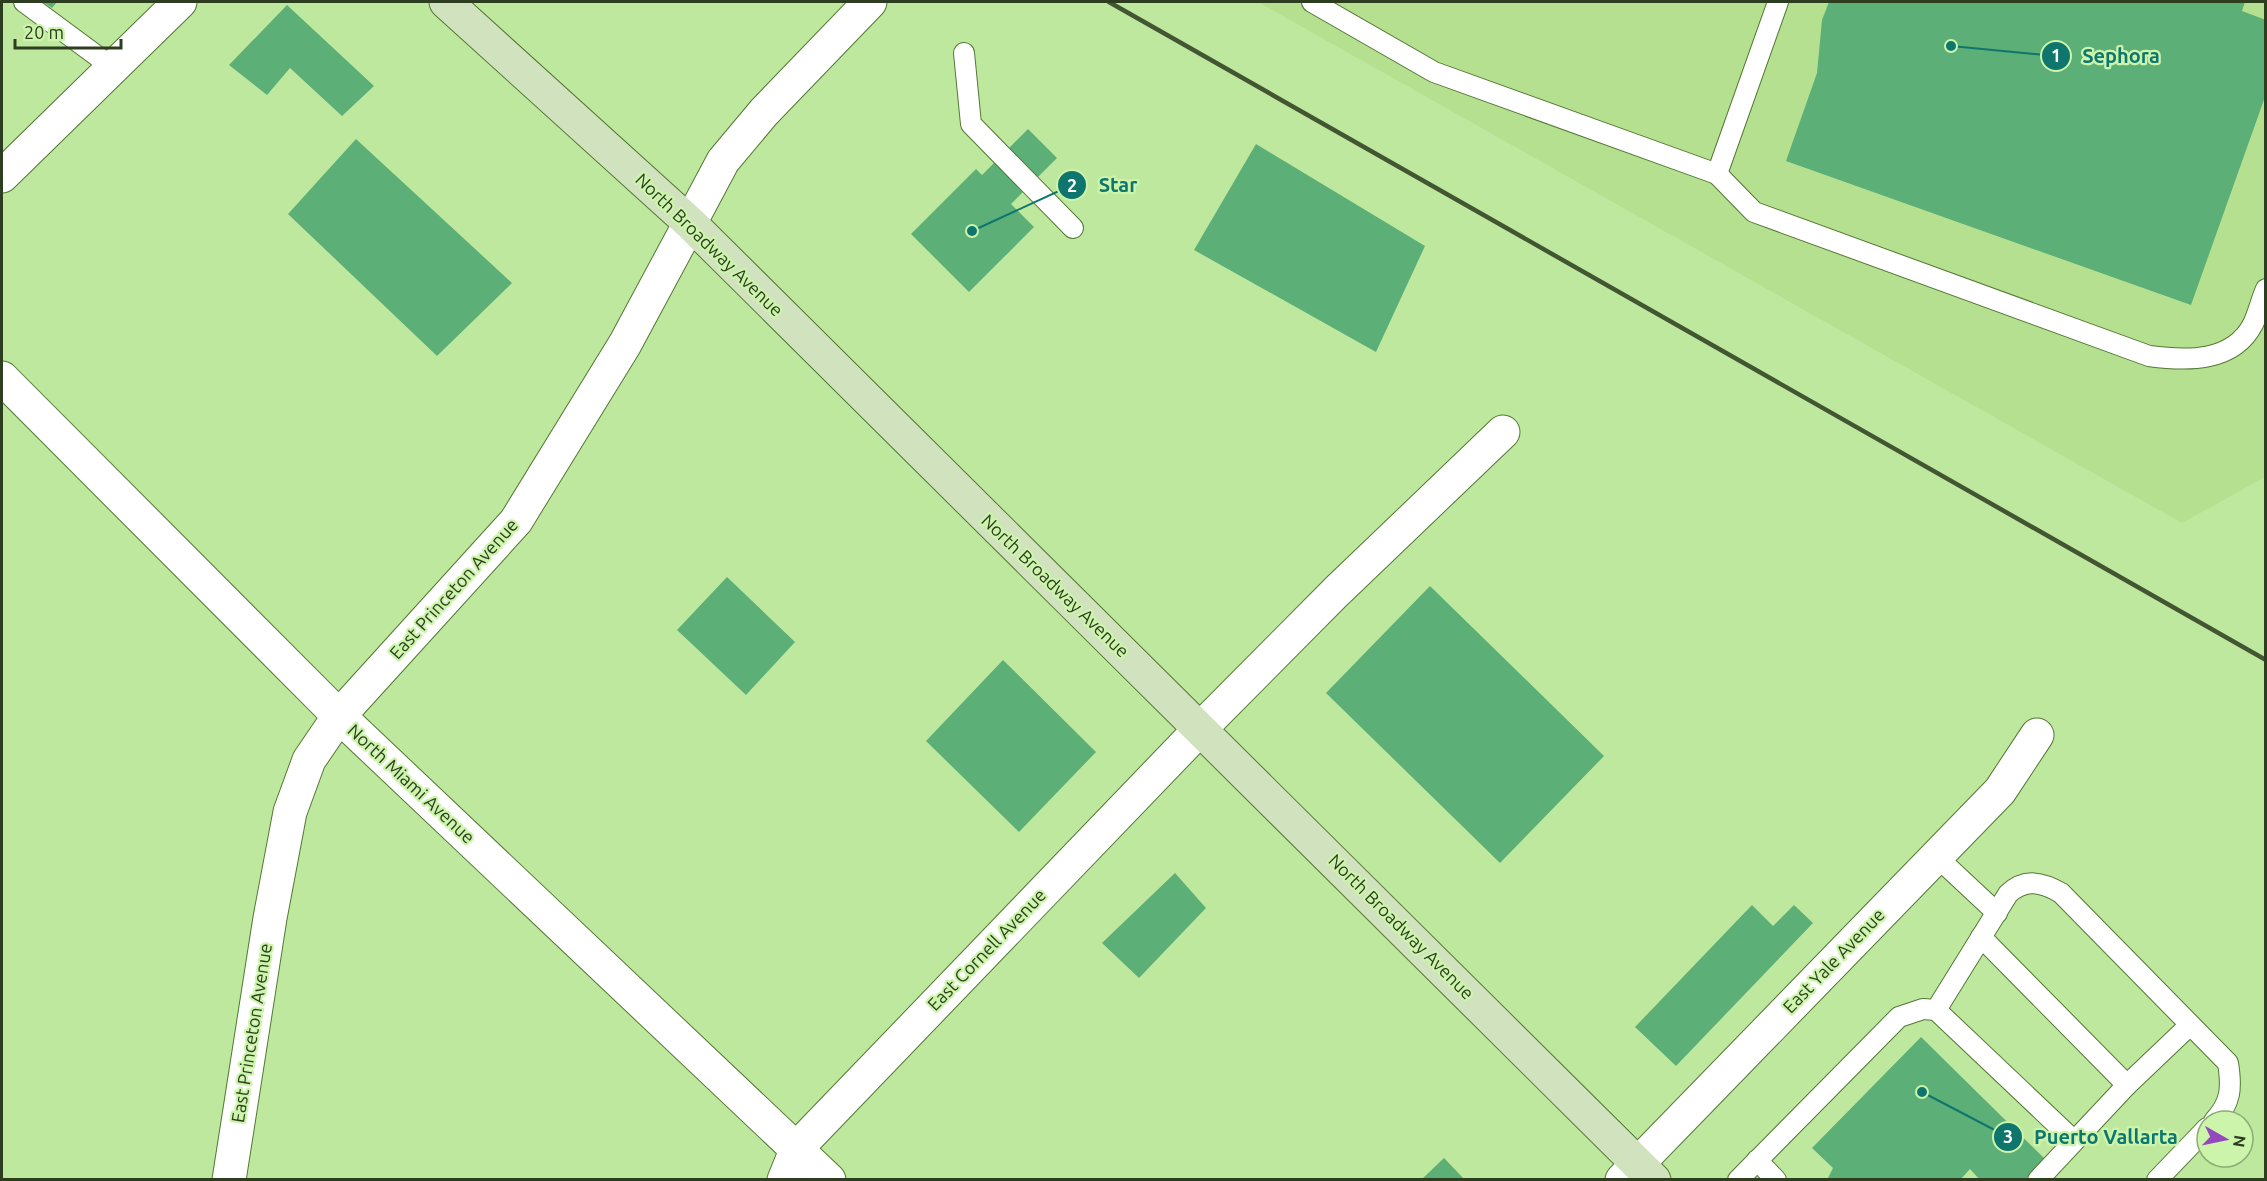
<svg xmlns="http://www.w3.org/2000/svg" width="2267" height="1181" font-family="Ubuntu,sans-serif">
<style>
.built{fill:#b4e090}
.building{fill:#5caf76}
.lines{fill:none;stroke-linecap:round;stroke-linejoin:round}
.service-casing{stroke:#537833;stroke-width:22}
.minor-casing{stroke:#537833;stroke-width:35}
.tertiary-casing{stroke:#537833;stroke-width:35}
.secondary-casing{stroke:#537833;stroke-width:35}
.service{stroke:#fff;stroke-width:20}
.minor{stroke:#fff;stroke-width:33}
.tertiary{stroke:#fff;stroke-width:33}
.secondary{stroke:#d0e2be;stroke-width:33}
.rail{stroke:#425632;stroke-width:4.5}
.labels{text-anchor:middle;stroke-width:4.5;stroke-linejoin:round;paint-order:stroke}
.street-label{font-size:18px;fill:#2d3e20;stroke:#ccf5ab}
.leader{fill:none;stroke:#0f766e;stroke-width:2}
.callout-dot{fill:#0f766e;stroke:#ccf5ab;stroke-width:2}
.mark-label{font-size:18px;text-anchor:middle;font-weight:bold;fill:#fff}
.callout-label{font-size:20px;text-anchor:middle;font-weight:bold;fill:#0f766e;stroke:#ccf5ab;stroke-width:4.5;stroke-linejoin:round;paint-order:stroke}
</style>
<rect width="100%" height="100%" fill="#bfe89f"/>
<polygon class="built" points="1258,2 2265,2 2265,477 2182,523"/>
<g class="building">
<polygon points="43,2 57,2 52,8"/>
<polygon points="1829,2 2245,2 2242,11 2266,20 2266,94 2191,305 1786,161 1817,73 1822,20"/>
<polygon points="287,5 374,86 342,116 290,68 267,95 229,65"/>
<polygon points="1028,129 1057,158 1011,204 1034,227 969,292 911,234 976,169 982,175"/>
<polygon points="356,139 512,283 437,356 288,214"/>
<polygon points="1256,144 1425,246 1376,352 1194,250"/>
<polygon points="727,577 795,642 746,695 677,630"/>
<polygon points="1430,586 1604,756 1500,863 1326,693"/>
<polygon points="1003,660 1096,752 1019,832 926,741"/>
<polygon points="1175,873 1206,908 1139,978 1102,943"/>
<polygon points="1752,905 1773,926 1794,905 1813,923 1676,1066 1635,1027"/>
<polygon points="1921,1037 2045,1159 2025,1180 1980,1180 1970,1169 1960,1180 1827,1180 1833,1168 1812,1148"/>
<polygon points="1444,1158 1465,1180 1421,1180"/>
</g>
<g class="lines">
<defs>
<g id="service">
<polyline points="24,2 112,67"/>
<polyline points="1312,2 1434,72 1717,174 1778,2"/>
<polyline points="964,53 971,124 1073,228"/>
<path d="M 1717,174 L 1754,212 L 2149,356 C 2186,361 2233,363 2253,324 C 2258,314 2261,300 2266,289"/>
<polyline points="1936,856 1997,913"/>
<polyline points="1981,937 2127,1085"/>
<path d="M 1936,1010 L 2008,894 C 2025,878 2042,882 2061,893 L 2228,1063 C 2232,1088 2231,1103 2214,1121"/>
<polyline points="1757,1160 1776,1180"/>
<polyline points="1738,1180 1899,1017 1923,1009 1936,1010 2069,1136 2072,1142"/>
<polyline points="2038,1180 2127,1085 2190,1025"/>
<polyline points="2157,1180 2207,1128"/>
</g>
<g id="minor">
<polyline points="2,176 180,2"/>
<polyline points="2,378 339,716 829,1180"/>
<polyline points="229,1180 270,918 290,812 309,760 339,716 516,521 625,344 690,223"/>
<polyline points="784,1180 797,1148 1201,728 1336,592 1503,432"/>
<polyline points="1622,1180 2000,791 2037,735"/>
</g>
<polyline id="tertiary" points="690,223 723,161 764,112 870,2"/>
<polyline id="secondary" points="446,2 690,223 1654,1180"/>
</defs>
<use href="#service" class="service-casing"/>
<use href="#minor" class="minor-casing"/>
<use href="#tertiary" class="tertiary-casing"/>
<use href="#secondary" class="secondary-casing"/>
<use href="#service" class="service"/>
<use href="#minor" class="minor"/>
<use href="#tertiary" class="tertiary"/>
<use href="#secondary" class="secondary"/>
<polyline class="rail" points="1109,2 2266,660"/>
</g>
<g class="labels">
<g class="street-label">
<text transform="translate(709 245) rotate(44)" y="6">North Broadway Avenue</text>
<text transform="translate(1055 586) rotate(44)" y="6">North Broadway Avenue</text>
<text transform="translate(454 589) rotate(-48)" y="6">East Princeton Avenue</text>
<text transform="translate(411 784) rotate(43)" y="6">North Miami Avenue</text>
<text transform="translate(1401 927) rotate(45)" y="6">North Broadway Avenue</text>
<text transform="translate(987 950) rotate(-46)" y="6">East Cornell Avenue</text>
<text transform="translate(1834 961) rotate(-46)" y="6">East Yale Avenue</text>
<text transform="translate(252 1033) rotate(-81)" y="6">East Princeton Avenue</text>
</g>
</g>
<path class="leader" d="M1951 46L2056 56M972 231L1072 185M1922 1092L2008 1137"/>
<g class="callout-dot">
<circle cx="1951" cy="46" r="6"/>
<circle cx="972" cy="231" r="6"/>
<circle cx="1922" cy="1092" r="6"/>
<circle cx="2056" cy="56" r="15"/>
<circle cx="1072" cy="185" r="15"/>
<circle cx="2008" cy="1137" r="15"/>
</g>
<g class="mark-label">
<text x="2056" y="62">1</text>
<text x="1072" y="192">2</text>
<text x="2008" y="1143">3</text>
</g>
<g class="callout-label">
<text x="2121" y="63">Sephora</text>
<text x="1118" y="192">Star</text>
<text x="2106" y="1144">Puerto Vallarta</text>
</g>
<rect width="2267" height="1181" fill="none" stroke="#2d3e20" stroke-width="6"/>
<g transform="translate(2225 1139) rotate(99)"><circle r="28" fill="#ccf5ab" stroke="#8cac73" stroke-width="1.5"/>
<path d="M0-4.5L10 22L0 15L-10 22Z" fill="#9349bb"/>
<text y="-9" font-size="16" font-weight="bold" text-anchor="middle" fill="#2d3e20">N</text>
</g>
<path d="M15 39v9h106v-9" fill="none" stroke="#2d3e20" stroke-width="3"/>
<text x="24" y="39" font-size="18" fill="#2d3e20" stroke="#ccf5ab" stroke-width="4.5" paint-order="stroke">20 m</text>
</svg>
